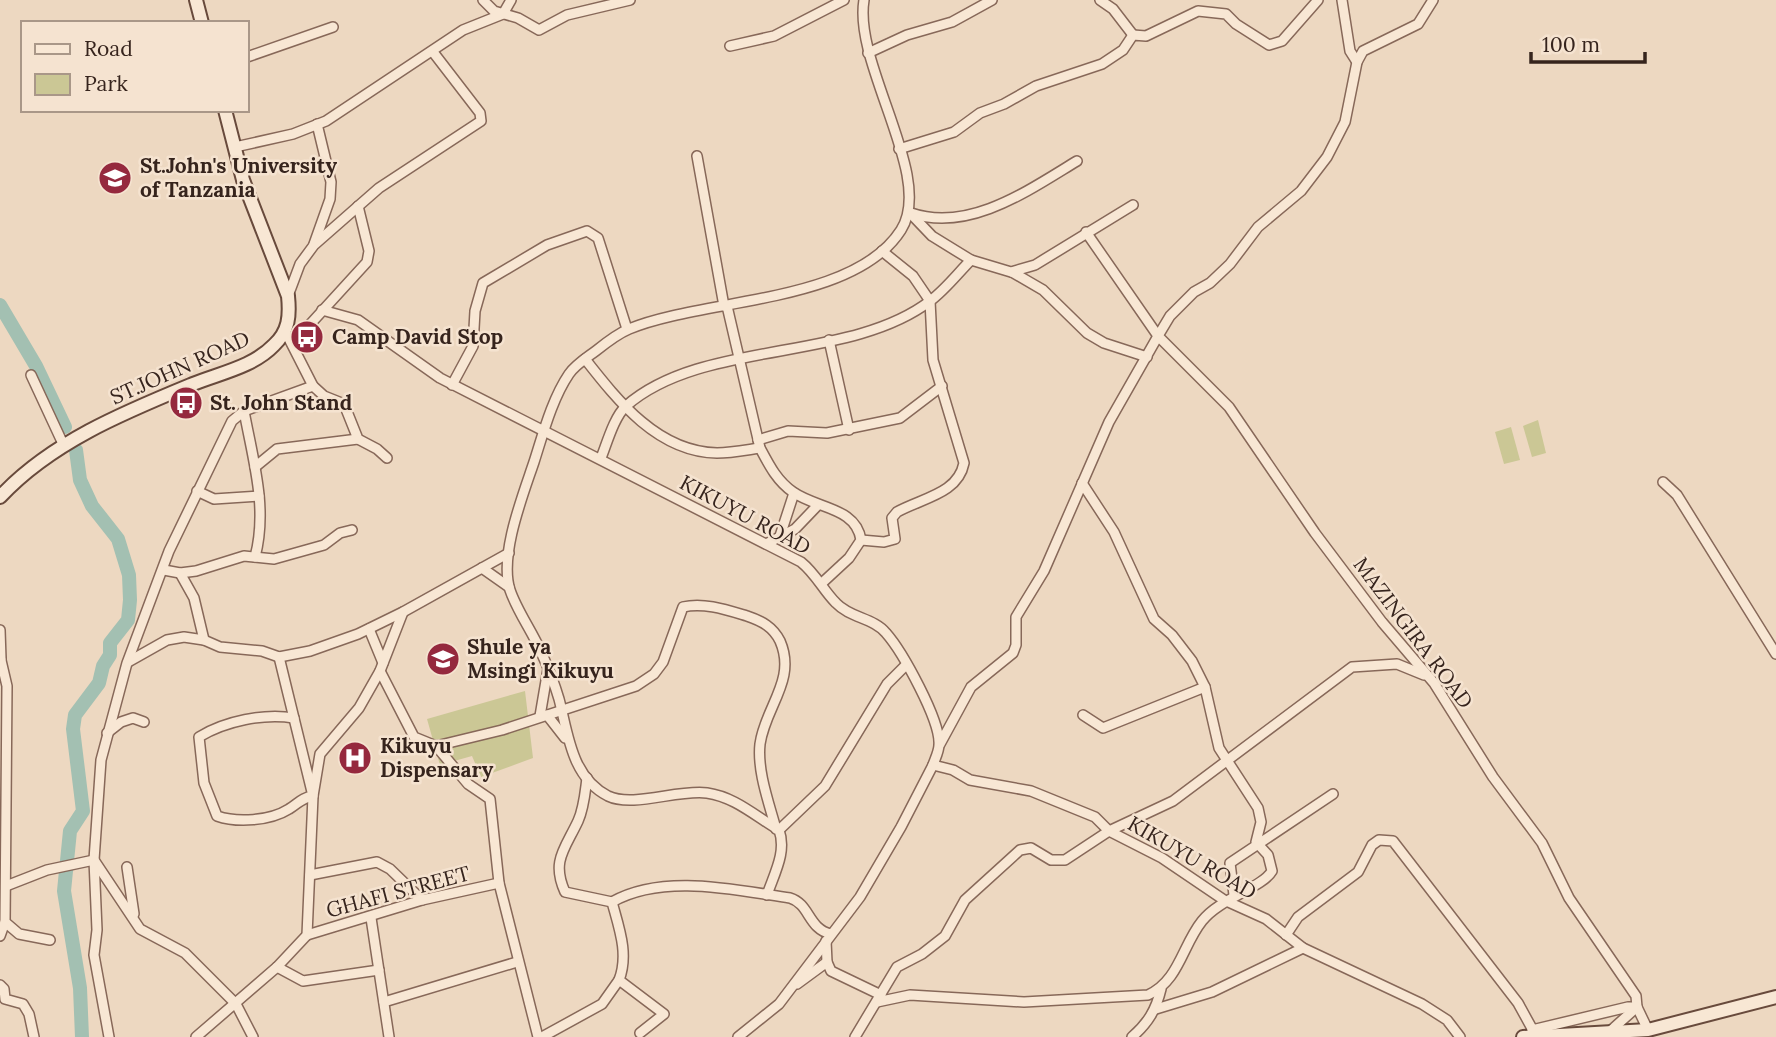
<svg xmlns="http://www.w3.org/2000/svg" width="1776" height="1037" font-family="Lora,serif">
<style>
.green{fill:#cbc795}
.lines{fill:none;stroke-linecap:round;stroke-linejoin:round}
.river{stroke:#a3c0b2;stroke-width:14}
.street-casing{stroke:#876859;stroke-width:12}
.secondary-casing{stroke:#684a3c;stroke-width:16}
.street{stroke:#f8e7d4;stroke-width:9}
.secondary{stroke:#f8e7d4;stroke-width:12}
.labels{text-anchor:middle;stroke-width:5;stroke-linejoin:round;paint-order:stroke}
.poi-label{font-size:21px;font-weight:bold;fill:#36241d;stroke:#f5e3d0;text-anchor:start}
.street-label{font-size:21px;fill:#36241d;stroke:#f5e3d0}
</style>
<rect width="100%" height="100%" fill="#edd8c1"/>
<g class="green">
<polygon points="1538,420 1546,453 1532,457 1523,426"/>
<polygon points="1511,427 1520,460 1504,464 1495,432"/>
<polygon points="525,691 533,758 481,777 472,756 440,765 427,719"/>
</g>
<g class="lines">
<g class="river">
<polyline points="0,305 36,366 65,427"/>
<polyline points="76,450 80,480 92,506 118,539 129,575 130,600 128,620 110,643 110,655 103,666 99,683 75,715 73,729 83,811 70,831 64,891 80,988 82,1037"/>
</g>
<defs>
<g id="street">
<polyline points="483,0 494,11 518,18 539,30 567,15 630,0"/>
<polyline points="1100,0 1113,9 1133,35"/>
<polyline points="1342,0 1350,51 1357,62"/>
<polyline points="1433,0 1418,24 1363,51 1357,62 1345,122 1327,157 1301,191 1258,227 1230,264 1210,283 1194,292 1170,316 1158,336 1229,407 1315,533 1382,622 1434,683 1493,777 1542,843 1569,898 1636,996 1637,1007 1608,1033"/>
<polyline points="730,46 774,36 844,0"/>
<polyline points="868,53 907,35 952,22 992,0"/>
<polyline points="247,57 333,27"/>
<polyline points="235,147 293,134 326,121 463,30 503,14 511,0"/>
<polyline points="899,149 954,132 980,113 1004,104 1036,86 1102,64 1123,50 1133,35 1146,36 1198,11 1226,14 1236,24 1269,45 1282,41 1318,0"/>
<polyline points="697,156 724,306"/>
<polyline points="910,213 932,236 971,260 1011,272 1035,265 1133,205"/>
<path d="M 911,213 C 969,233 1029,190 1077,161"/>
<polyline points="314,244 330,199 331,182 317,124"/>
<polyline points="1012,272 1043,290 1087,333 1104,343 1147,357"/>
<polyline points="288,296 300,264 314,245 379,188 481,121 480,113 433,52"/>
<path d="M 727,306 L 760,448 C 769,465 777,481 793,492 C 817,509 856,507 861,540 L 849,558 L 822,583"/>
<path d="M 322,310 L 358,320 L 440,378 L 801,562 C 816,574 823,590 836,603 C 850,618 874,618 886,633 C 902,651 941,721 939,745 C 939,751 935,759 933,765 L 953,770 L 970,780 L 1031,791 L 1095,817 L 1109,831 L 1162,858 L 1224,900 L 1266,919 L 1303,948 L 1422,1004 L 1447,1020 L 1460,1037"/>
<polyline points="285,331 313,386 324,396 344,404 358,439 377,449 387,458"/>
<polyline points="829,340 849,430"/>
<polyline points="293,343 367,262 369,251 358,206"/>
<path d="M 585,359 C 618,401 658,452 717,453 C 731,453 746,450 760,448"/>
<polyline points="31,375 64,446"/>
<polyline points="452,385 473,346 475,311 483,283 547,245 587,231 598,238 627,329"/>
<path d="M 244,411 C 253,460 268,508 255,557"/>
<polyline points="758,440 788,431 827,433 900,418 942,386"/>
<path d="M 601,458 C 607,443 614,417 626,406 C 702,339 849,363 930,301 C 945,290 958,273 971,260"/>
<polyline points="255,467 277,449 358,439"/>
<polyline points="1663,482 1677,495 1776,654"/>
<polyline points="197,491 214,499 259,496"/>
<polyline points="779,539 794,493"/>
<path d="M 861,540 L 884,542 L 895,539 L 892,518 L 897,512 C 922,498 958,494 964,463 L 933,360 L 930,301 L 913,276 L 882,251"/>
<polyline points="766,544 795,529 818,505"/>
<polyline points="482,568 509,587"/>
<polyline points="164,570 180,573 196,571 244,556 274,559 324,545 340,533 352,530"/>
<polyline points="180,573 194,598 204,640"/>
<polyline points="369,629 383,663"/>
<polyline points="0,630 1,659"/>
<polyline points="0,656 7,686 5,922 19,934 50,940"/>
<polyline points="128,662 167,640 184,637 204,640 220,647 262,651 279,657 310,651 358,634 403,612 509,553"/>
<polyline points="380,671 414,737 436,746 468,784 490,799 499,883 538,1037"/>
<polyline points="547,715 565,738"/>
<polyline points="1083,715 1103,728 1205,687"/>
<polyline points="540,716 548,669"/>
<path d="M 294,718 C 264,713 225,721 199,737 L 204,783 L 217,816 C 237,823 270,821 289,809 C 299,803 301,798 313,796 L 320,754 L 359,708 L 380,671 L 403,612"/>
<polyline points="107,733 121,722 133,718 144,722"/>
<polyline points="940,744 971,687 1013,653 1016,645 1016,617 1044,571 1109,422 1158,336 1086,232"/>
<path d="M 436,746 L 502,730 L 636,686 L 654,674 L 663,662 L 683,607 C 704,602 727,610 747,616 C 762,621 773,627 780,641 C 797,680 765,707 760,744 C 757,771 769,803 776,829"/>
<path d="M 587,778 C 585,793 584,808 578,821 C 565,849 551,861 565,892 L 612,902 C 619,928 629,954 619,980 L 664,1014 L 640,1033"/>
<polyline points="779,830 825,786 887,684 906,665"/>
<polyline points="127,867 134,914"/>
<polyline points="310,875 377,862 390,869 422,900"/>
<polyline points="6,886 47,870 94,860 140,929 185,953 236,1004 253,1037"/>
<path d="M 767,895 C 774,874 787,852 779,830 C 755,816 735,797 707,793 C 678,789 633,808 608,796 C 571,777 568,733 559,699 C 554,682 548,667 541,652 C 532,631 517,611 510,590 C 499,555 523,495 534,462 C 543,434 552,399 569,374 C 576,364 588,357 597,350 C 607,342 617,334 629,329 C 703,298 854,304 901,230 C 935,177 853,65 864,0"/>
<polyline points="1234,895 1230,863 1333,794"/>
<path d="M 612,902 C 663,873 735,890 790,898 C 810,904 808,929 831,934"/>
<polyline points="371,918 389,1037"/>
<polyline points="307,935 422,900 499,883"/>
<polyline points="1286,935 1298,917 1358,872 1372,845 1379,840 1393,841 1518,1003 1535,1034"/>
<polyline points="0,936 5,922"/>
<polyline points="826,941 827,962 831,971 881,995"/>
<polyline points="277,967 303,981 379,970"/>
<polyline points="797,984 827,962"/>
<polyline points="0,985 4,989 5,999 23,1004 29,1014 34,1037"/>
<polyline points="384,1002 517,962"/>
<path d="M 877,1002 L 910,995 L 1024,1002 L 1148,995 C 1179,981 1182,946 1202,921 C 1220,898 1262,888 1272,871 L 1268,855 L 1256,842 L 1261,822 L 1258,808 L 1219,748 L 1205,687 L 1192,661 L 1172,635 L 1154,619 L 1114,532 L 1082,483"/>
<polyline points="1156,1009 1212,992 1303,948"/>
<polyline points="1532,1030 1628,1007 1637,1007 1648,1030"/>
<polyline points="109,1037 94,955 97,930 94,860 101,760 127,663 169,551 232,421 244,411 313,386"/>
<polyline points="196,1037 277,967 307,935 313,796 279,657"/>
<polyline points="542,1037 602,1004 619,980"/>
<polyline points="738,1037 779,1004 860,897 901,827 933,765"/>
<polyline points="855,1037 897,967 922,954 945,936 965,900 1020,850 1031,848 1051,860 1065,860 1109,831 1173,801 1352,667 1397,664 1424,675"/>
<path d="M 1132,1037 C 1148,1023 1156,1010 1161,989"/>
</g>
<g id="secondary">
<polyline points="196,0 202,23"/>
<path d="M 0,497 C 51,442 125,412 193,384 C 220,373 253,367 274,345 C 289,331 290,316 288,296 L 243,180 L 225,110"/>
<polyline points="1523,1037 1648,1030 1776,997"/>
</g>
</defs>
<use href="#street" class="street-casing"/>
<use href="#secondary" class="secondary-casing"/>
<use href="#street" class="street"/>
<use href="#secondary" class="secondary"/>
</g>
<defs>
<symbol id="university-disc" viewBox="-11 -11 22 22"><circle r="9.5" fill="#95293e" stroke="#f5e3d0"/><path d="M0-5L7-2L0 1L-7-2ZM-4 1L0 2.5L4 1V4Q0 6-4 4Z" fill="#fff"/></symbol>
<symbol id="bus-disc" viewBox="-11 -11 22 22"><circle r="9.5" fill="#95293e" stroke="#f5e3d0"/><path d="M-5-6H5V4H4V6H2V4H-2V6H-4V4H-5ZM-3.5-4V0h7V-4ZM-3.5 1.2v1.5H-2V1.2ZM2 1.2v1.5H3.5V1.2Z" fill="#fff"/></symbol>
<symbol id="school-disc" viewBox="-11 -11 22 22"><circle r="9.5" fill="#95293e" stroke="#f5e3d0"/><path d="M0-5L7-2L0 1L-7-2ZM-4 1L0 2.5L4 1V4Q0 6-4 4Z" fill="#fff"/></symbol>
<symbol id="hospital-disc" viewBox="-11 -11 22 22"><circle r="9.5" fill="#95293e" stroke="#f5e3d0"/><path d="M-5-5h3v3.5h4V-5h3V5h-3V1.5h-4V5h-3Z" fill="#fff"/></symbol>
</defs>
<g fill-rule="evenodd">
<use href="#university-disc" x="96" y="159" width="38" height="38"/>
<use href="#bus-disc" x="288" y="318" width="38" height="38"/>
<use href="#bus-disc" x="167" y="384" width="38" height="38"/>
<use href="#school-disc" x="424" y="640" width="38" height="38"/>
<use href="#hospital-disc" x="336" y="739" width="38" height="38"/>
</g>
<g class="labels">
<g class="poi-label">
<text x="140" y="173">St.John's University<tspan x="140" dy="24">of Tanzania</tspan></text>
<text x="332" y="344">Camp David Stop</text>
<text x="210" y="410">St. John Stand</text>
<text x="467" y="654">Shule ya<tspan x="467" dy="24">Msingi Kikuyu</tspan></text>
<text x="380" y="753">Kikuyu<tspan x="380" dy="24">Dispensary</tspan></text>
</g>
<g class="street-label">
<text transform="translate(180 368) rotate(-24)" y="7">ST.JOHN ROAD</text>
<text transform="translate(745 515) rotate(28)" y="7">KIKUYU ROAD</text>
<text transform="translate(1413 633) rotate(53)" y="7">MAZINGIRA ROAD</text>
<text transform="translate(1192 858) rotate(30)" y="7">KIKUYU ROAD</text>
<text transform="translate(398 892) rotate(-15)" y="7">GHAFI STREET</text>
</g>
</g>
<rect x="21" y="21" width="228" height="91" fill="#f5e3d0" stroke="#a99788" stroke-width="2"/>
<rect x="35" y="44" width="35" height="10" fill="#f8e7d4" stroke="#a99788" stroke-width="2"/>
<text x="84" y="56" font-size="21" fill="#36241d">Road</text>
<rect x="35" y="74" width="35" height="21" fill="#cbc795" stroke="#a99788" stroke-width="2"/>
<text x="84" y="91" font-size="21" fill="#36241d">Park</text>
<path d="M1531 52v10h114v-10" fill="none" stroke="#36241d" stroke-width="3.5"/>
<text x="1542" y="52" font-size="21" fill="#36241d" stroke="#f5e3d0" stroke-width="5" paint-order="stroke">100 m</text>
</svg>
